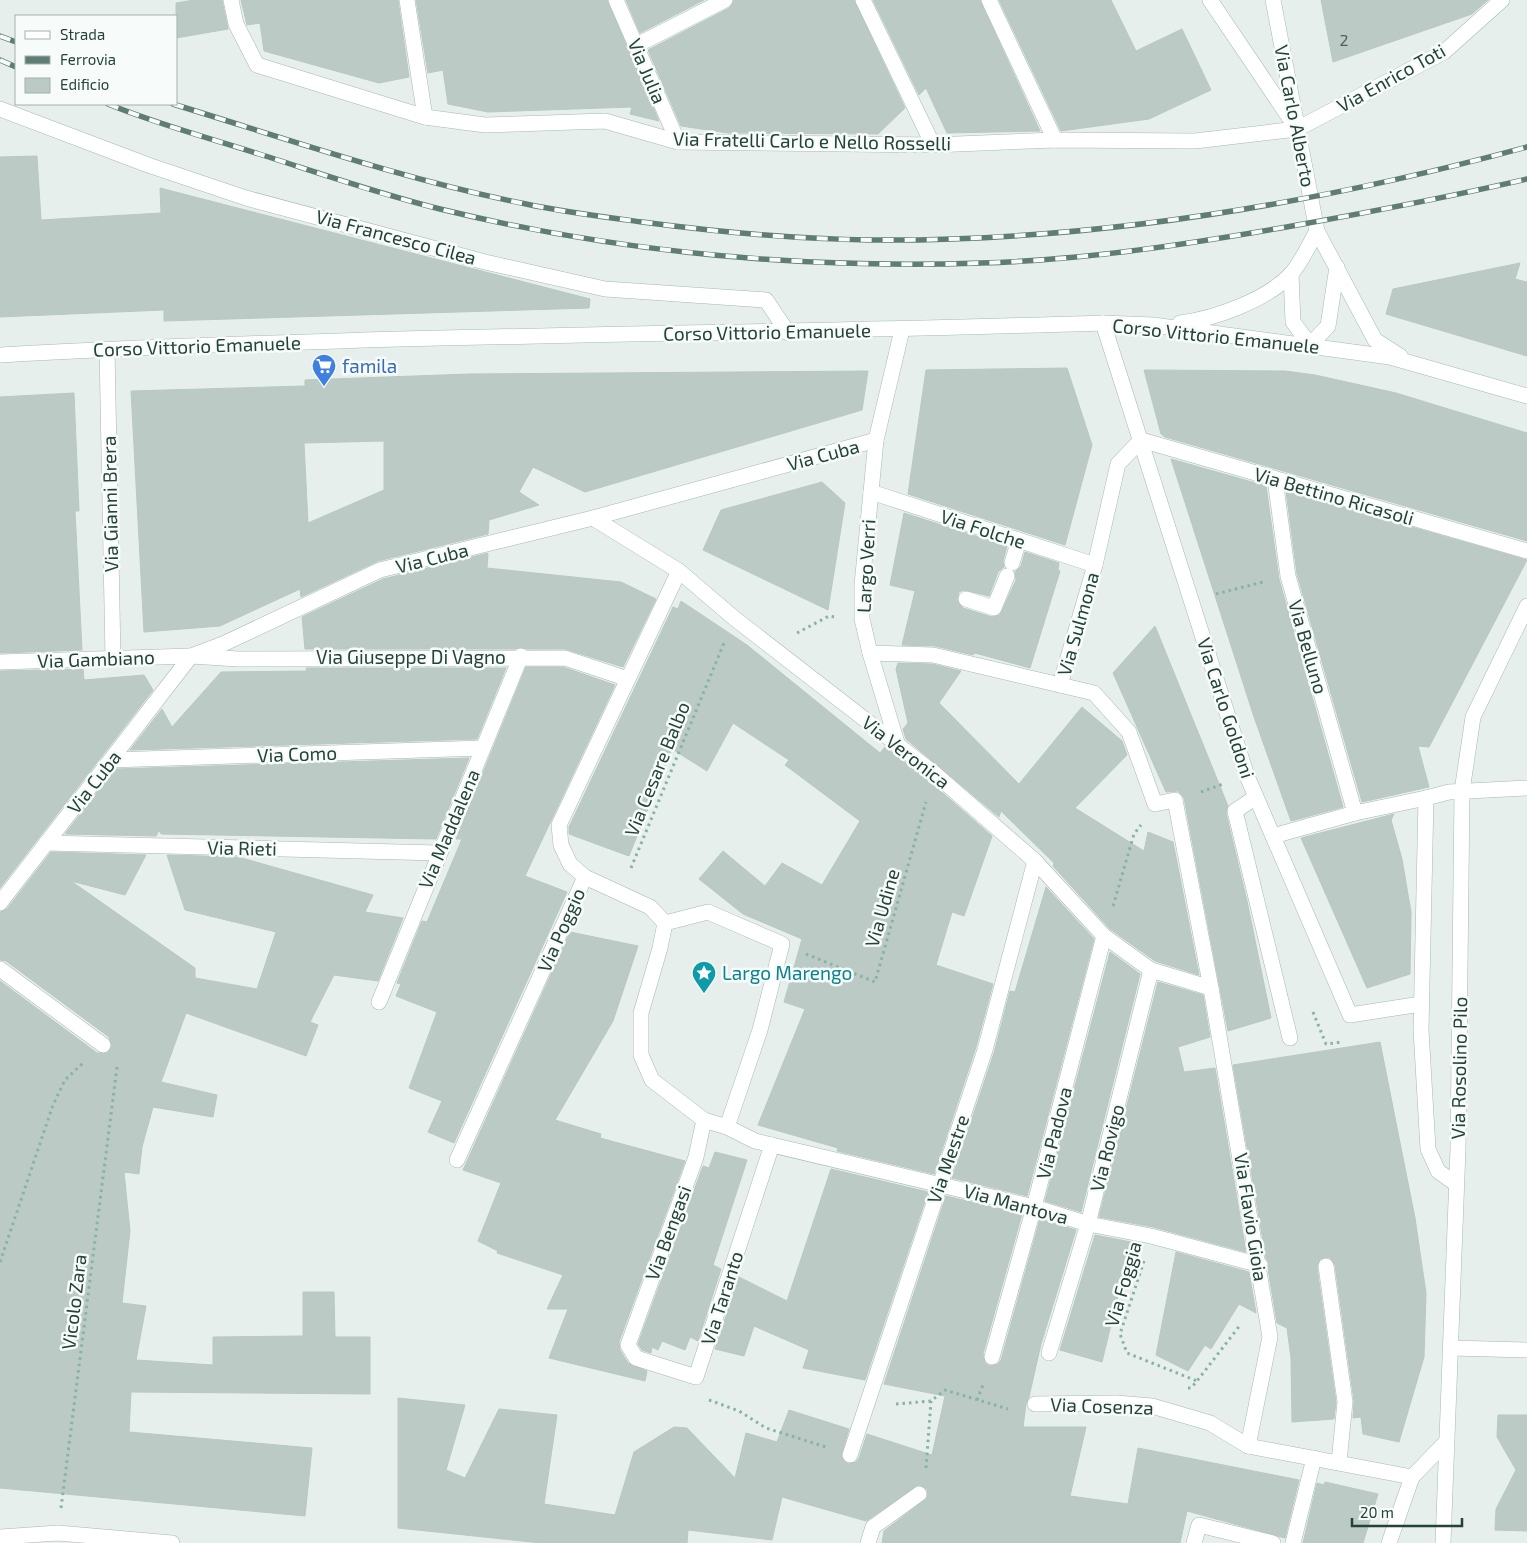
<svg xmlns="http://www.w3.org/2000/svg" width="1527" height="1543" font-family="'Exo 2',sans-serif">
<style>
.building{fill:#bbcac4;stroke:#b8c9c2;fill-rule:evenodd}
.lines{fill:none;stroke-linecap:round;stroke-linejoin:round}
.lane-casing{stroke:#a8b8b2;stroke-width:16}
.street-casing{stroke:#a8b8b2;stroke-width:16}
.secondary-casing{stroke:#a4bbb3;stroke-width:16}
.path{stroke:#86b3a5;stroke-width:3;stroke-dasharray:2.5 4;stroke-linecap:butt}
.lane{stroke:#fff;stroke-width:15}
.street{stroke:#fff;stroke-width:15}
.secondary{stroke:#fff;stroke-width:15}
.rail-casing{stroke:#5f7d75;stroke-width:5.5}
.rail{stroke:#f7fbf9;stroke-width:4;stroke-dasharray:11;stroke-linecap:butt}
.labels{text-anchor:middle;stroke-width:5;stroke-linejoin:round;paint-order:stroke}
.number-label{font-size:16px;fill:#4a645c}
.street-label{font-size:19px;fill:#24423a;stroke:#f7fbf9}
.shop-label{font-size:19px;fill:#366cbe;stroke:#f7fbf9;text-anchor:start}
.culture-label{font-size:19px;fill:#0d838f;stroke:#f7fbf9;text-anchor:start}
</style>
<rect width="100%" height="100%" fill="#e6efeb"/>
<g class="building">
<polygon points="194,0 222,0 228,29 176,38 176,3"/>
<polygon points="241,0 398,0 409,77 379,83 264,51 260,23 247,25"/>
<polygon points="416,0 607,0 659,121 630,114 632,107 488,112 448,104 443,70 428,73"/>
<polygon points="626,0 704,0 640,33"/>
<polygon points="734,0 854,0 905,108 878,134 728,133 681,126 648,50 729,8"/>
<polygon points="873,0 980,0 1040,131 947,133 926,88 919,95"/>
<polygon points="999,0 1111,0 1136,51 1182,29 1211,90 1149,119 1061,131"/>
<polygon points="1321,0 1488,0 1472,14 1333,62"/>
<polygon points="37,156 41,220 161,213 160,188 590,299 589,308 164,321 164,310 0,317 0,157"/>
<polygon points="1520,263 1515,279 1527,282 1527,356 1386,314 1393,289"/>
<polygon points="1067,368 1092,445 1065,545 908,494 926,370"/>
<polygon points="1144,370 1285,371 1315,375 1396,393 1527,433 1527,541 1165,437 1161,434"/>
<path d="M 868,371 L 862,410 L 585,492 L 533,467 L 519,492 L 539,505 L 489,520 L 488,534 L 378,561 L 301,597 L 300,589 L 220,626 L 144,632 L 131,391 L 305,386 L 305,380 L 469,374 ZM 384,441 L 384,490 L 308,523 L 304,443 Z"/>
<polygon points="74,393 79,511 75,511 82,650 0,653 0,397"/>
<polygon points="1171,459 1266,486 1279,579 1343,807 1291,821 1254,717"/>
<polygon points="822,482 845,503 828,610 703,550 721,510"/>
<polygon points="1286,491 1527,560 1429,747 1418,746 1429,787 1362,802 1297,574"/>
<polygon points="904,513 1007,546 1003,561 1004,567 998,572 989,596 964,590 959,592 957,600 963,608 992,617 1000,615 1016,580 1015,572 1021,566 1025,552 1059,563 1058,570 1060,571 1030,668 975,653 973,655 935,646 902,645 915,591 890,585"/>
<polygon points="488,553 487,568 621,582 656,599 623,667 565,649 527,649 520,647 515,649 305,649 302,617 383,579"/>
<polygon points="681,601 747,645 880,753 885,747 928,780 992,836 964,916 952,912 936,965 993,984 976,1047 934,1174 837,1151 838,1148 758,1125 805,1009 784,1002 802,939 743,914 699,879 723,851 765,886 782,863 822,885 860,821 785,765 789,760 733,723 707,771 672,749 629,856 569,834 569,827 673,607 678,609"/>
<polygon points="1155,626 1228,806 1226,813 1247,901 1271,1018 1228,1031 1184,798 1178,791 1166,792 1113,673"/>
<polygon points="898,663 932,664 961,671 939,703 1019,784 1082,707 1122,741 1127,755 1075,808 1144,851 1148,832 1173,842 1199,975 1155,961 1110,929 1053,866 1054,863 1001,811 999,817 906,739 903,729 908,723 896,669"/>
<polygon points="526,667 563,667 615,685 525,876 567,892 454,1143 428,1132 442,1101 409,1088 437,1012 396,996 401,984 397,983 422,921 427,922 462,839 456,839"/>
<polygon points="306,668 506,668 477,739 130,750 162,709 172,727 221,672 307,671"/>
<polygon points="83,669 84,680 144,675 153,690 0,888 0,671"/>
<polygon points="469,758 436,839 161,834 159,830 156,836 65,834 115,769"/>
<polygon points="1394,814 1391,820 1402,859 1411,912 1410,974 1367,988 1301,838"/>
<polygon points="51,852 146,855 125,895 71,881 195,968 195,978 257,989 276,932 185,910 167,855 238,857 373,895 365,912 403,918 378,981 334,975 310,1022 318,1025 306,1056 186,1013 161,1082 217,1095 213,1117 153,1107 142,1147 139,1174 124,1172 130,1231 122,1303 146,1306 136,1360 213,1365 213,1337 303,1336 303,1292 334,1292 335,1337 370,1337 370,1394 131,1392 129,1432 312,1448 305,1516 0,1488 0,981 97,1053 107,1053 112,1046 109,1037 6,961 0,960 0,912 7,909"/>
<polygon points="1046,887 1094,939 1027,1196 952,1178 994,1053 1010,991 1015,992"/>
<polygon points="570,932 638,946 613,1021 555,1120 601,1134 600,1138 685,1161 619,1342 620,1350 628,1363 647,1371 645,1381 549,1358 568,1309 547,1309 563,1275 497,1253 498,1251 478,1241 501,1183 463,1170"/>
<polygon points="1110,952 1140,974 1081,1212 1045,1201"/>
<polygon points="1158,982 1203,995 1210,1037 1178,1047 1184,1072 1215,1068 1246,1252 1153,1227 1099,1217"/>
<polygon points="1380,1042 1415,1218 1426,1293 1424,1357 1399,1442 1363,1434 1361,1417 1353,1418 1354,1401 1335,1265 1329,1257 1320,1259 1317,1267 1336,1402 1334,1419 1292,1422 1291,1358 1287,1328 1277,1323 1268,1269 1269,1263 1266,1258 1233,1065"/>
<polygon points="715,1152 747,1160 713,1265 721,1269 698,1341 690,1337 685,1350 662,1341 658,1350 652,1347 651,1353 642,1350 638,1344 703,1166 709,1168"/>
<polygon points="831,1169 928,1192 865,1380 803,1368 809,1350 754,1326 744,1356 715,1349 739,1277 787,1301"/>
<polygon points="946,1196 1022,1214 983,1354 985,1363 990,1366 998,1364 1001,1360 1040,1219 1076,1230 1041,1344 1029,1397 1026,1404 1023,1427 1086,1427 1070,1496 1128,1504 1138,1448 1299,1480 1285,1538 1187,1511 1180,1543 882,1543 884,1531 927,1498 927,1489 919,1485 866,1521 782,1497 772,1540 688,1530 687,1543 541,1543 398,1528 398,1398 465,1405 446,1470 465,1478 499,1409 557,1415 544,1504 615,1515 634,1452 674,1427 687,1428 735,1478 746,1433 777,1442 789,1410 849,1429 841,1456 848,1464 856,1462 859,1458 867,1434 932,1455 945,1396 884,1384"/>
<polygon points="1095,1235 1131,1242 1102,1362 1060,1350"/>
<polygon points="1176,1252 1249,1272 1256,1313 1239,1304 1211,1349 1205,1345 1188,1371 1156,1355"/>
<polygon points="1498,1415 1527,1415 1527,1531 1495,1530 1496,1509 1516,1470 1497,1437"/>
<polygon points="1325,1482 1378,1494 1363,1543 1303,1543 1317,1483 1324,1485"/>
</g>
<g class="lines">
<defs>
<g id="lane">
<polyline points="1012,563 1019,540"/>
<polyline points="966,599 994,608 1007,576"/>
<polyline points="1256,797 1235,811 1290,1038"/>
<polyline points="1326,1266 1345,1402 1339,1462"/>
<polyline points="1451,1348 1527,1350"/>
</g>
<g id="street">
<polyline points="231,0 236,24 257,65 425,117 485,125 605,121 678,142 933,145 1055,140 1195,141 1297,129 1444,52 1502,0"/>
<polyline points="407,0 425,117"/>
<polyline points="616,0 678,142"/>
<polyline points="863,0 933,145"/>
<polyline points="989,0 1055,140"/>
<polyline points="1210,0 1297,129"/>
<polyline points="637,45 725,0"/>
<polyline points="0,109 148,165 246,198 485,262 605,289 766,300 788,333"/>
<polyline points="1103,323 1247,776 1350,1015 1421,1004"/>
<polyline points="107,349 113,658"/>
<polyline points="876,440 862,585 862,619 870,653 898,746"/>
<polyline points="1275,479 1288,576 1355,813"/>
<polyline points="871,492 1095,565"/>
<polyline points="593,518 679,571 734,618 934,773 1035,861 1104,936 1151,970 1211,988"/>
<polyline points="679,571 559,825 561,845 570,864 585,877 650,907 665,923 660,948 641,1013 641,1055 652,1080 704,1120 727,1127 755,1141 1034,1207 1088,1224 1151,1236 1260,1265"/>
<polyline points="870,653 933,655 1060,685 1095,565 1118,464 1141,440 1527,551"/>
<polyline points="0,662 191,656 238,659 565,658 628,679"/>
<polyline points="1060,685 1094,693 1129,732 1155,804 1175,800 1211,988 1270,1337 1248,1446"/>
<polyline points="111,760 483,748"/>
<polyline points="1273,836 1355,813 1426,798"/>
<polyline points="46,843 438,853"/>
<polyline points="0,903 191,656 223,644 380,570 593,518 876,440 902,330"/>
<polyline points="665,923 708,912 782,944 760,1030 727,1127"/>
<polyline points="0,969 103,1045"/>
<polyline points="379,1002 521,656"/>
<polyline points="704,1120 696,1157 628,1345 636,1358 696,1377 772,1145"/>
<polyline points="457,1160 585,877"/>
<polyline points="1456,1184 1438,1171 1428,1149 1421,1030 1426,798 1449,792 1527,788"/>
<polyline points="1049,1353 1088,1224 1151,970"/>
<polyline points="992,1357 1034,1207 1104,936"/>
<polyline points="1035,1404 1116,1403 1152,1406 1210,1423 1248,1446 1412,1477"/>
<polyline points="850,1455 985,1050 1035,861"/>
<polyline points="0,1537 58,1533 172,1543"/>
<polyline points="868,1543 873,1527 919,1494"/>
<polyline points="1194,1543 1199,1525 1273,1543"/>
<polyline points="1293,1543 1314,1458"/>
<polyline points="1389,1543 1412,1477 1446,1442"/>
</g>
<g id="secondary">
<polyline points="1273,0 1317,231 1375,340 1400,356"/>
<polyline points="1291,274 1293,322 1310,345 1328,326 1337,267"/>
<path d="M 1180,323 C 1214,319 1267,300 1291,274 C 1301,263 1309,245 1317,231"/>
<path d="M 0,355 C 368,334 736,335 1103,323 L 1153,325 L 1390,357 L 1527,396"/>
<polyline points="1443,1543 1458,1149 1462,791 1473,717 1527,606"/>
</g>
</defs>
<use href="#lane" class="lane-casing"/>
<use href="#street" class="street-casing"/>
<use href="#secondary" class="secondary-casing"/>
<g class="path">
<polyline points="1216,594 1263,582"/>
<polyline points="797,633 829,616 834,617"/>
<polyline points="1201,792 1223,784"/>
<polyline points="631,868 724,643"/>
<polyline points="1113,906 1134,834 1141,825"/>
<polyline points="806,954 875,982 926,802"/>
<polyline points="1313,1012 1326,1044 1342,1042"/>
<polyline points="1144,1261 1120,1334 1127,1353 1197,1381"/>
<polyline points="0,1262 53,1105 65,1080 83,1063"/>
<polyline points="1188,1388 1191,1388 1197,1381 1241,1324"/>
<polyline points="709,1400 739,1411 766,1428 826,1447"/>
<polyline points="977,1400 984,1382"/>
<polyline points="896,1404 931,1401 945,1390 1008,1409"/>
<polyline points="926,1468 931,1401"/>
<polyline points="61,1508 117,1067"/>
</g>
<use href="#lane" class="lane"/>
<use href="#street" class="street"/>
<use href="#secondary" class="secondary"/>
<defs>
<g id="rail">
<polyline points="0,36 16,42"/>
<polyline points="0,60 16,67"/>
<path d="M 108,104 C 157,124 209,138 259,154 C 319,173 379,194 440,209 C 616,252 801,269 981,263 C 1086,260 1189,244 1292,226 C 1370,212 1449,197 1527,179"/>
<path d="M 173,104 C 290,140 406,180 526,204 C 564,212 604,217 642,222 C 718,232 794,239 870,240 C 1089,242 1316,204 1527,147"/>
</g>
</defs>
<use href="#rail" class="rail-casing"/>
<use href="#rail" class="rail"/>
</g>
<defs>
<symbol id="supermarket-pin" viewBox="-11 -11 22 30"><path d="M0 17L-7.5 6A9.5 9.5 0 1 1 7.5 6Z" fill="#3f7fe0" stroke="#f7fbf9"/><path d="M-6-5.5h2.5l.6 2H6L4.5 2H-2.5L-4.4-4H-6ZM-1.5 3.2a1.3 1.3 0 1 0 .1 0ZM3 3.2a1.3 1.3 0 1 0 .1 0Z" fill="#fff"/></symbol>
<symbol id="sight-pin" viewBox="-11 -11 22 30"><path d="M0 17L-7.5 6A9.5 9.5 0 1 1 7.5 6Z" fill="#0f9aa8" stroke="#f7fbf9"/><path d="M0-6L1.8-2.2L6-1.7L2.9 1.2L3.7 5.4L0 3.3L-3.7 5.4L-2.9 1.2L-6-1.7L-1.8-2.2Z" fill="#fff"/></symbol>
</defs>
<g fill-rule="evenodd">
<use href="#supermarket-pin" x="310" y="352" width="28" height="38"/>
<use href="#sight-pin" x="690" y="959" width="28" height="38"/>
</g>
<g class="labels">
<g class="number-label">
<text x="1344" y="46">2</text>
</g>
<g class="street-label">
<text transform="translate(647 71) rotate(67)" y="7">Via Julia</text>
<text transform="translate(1391 78) rotate(-29)" y="7">Via Enrico Toti</text>
<text transform="translate(1295 116) rotate(79)" y="7">Via Carlo Alberto</text>
<text transform="translate(812 141) rotate(1)" y="7">Via Fratelli Carlo e Nello Rosselli</text>
<text transform="translate(396 237) rotate(15)" y="7">Via Francesco Cilea</text>
<text transform="translate(767 332) rotate(-1)" y="7">Corso Vittorio Emanuele</text>
<text transform="translate(1216 336) rotate(6)" y="7">Corso Vittorio Emanuele</text>
<text transform="translate(197 346) rotate(-2)" y="7">Corso Vittorio Emanuele</text>
<text transform="translate(823 455) rotate(-15)" y="7">Via Cuba</text>
<text transform="translate(1334 496) rotate(16)" y="7">Via Bettino Ricasoli</text>
<text transform="translate(110 504) rotate(-91)" y="7">Via Gianni Brera</text>
<text transform="translate(983 529) rotate(18)" y="7">Via Folche</text>
<text transform="translate(432 558) rotate(-14)" y="7">Via Cuba</text>
<text transform="translate(866 566) rotate(-87)" y="7">Largo Verri</text>
<text transform="translate(1078 624) rotate(-74)" y="7">Via Sulmona</text>
<text transform="translate(1308 647) rotate(74)" y="7">Via Belluno</text>
<text x="411" y="664">Via Giuseppe Di Vagno</text>
<text transform="translate(96 659) rotate(-2)" y="7">Via Gambiano</text>
<text transform="translate(1226 708) rotate(72)" y="7">Via Carlo Goldoni</text>
<text transform="translate(906 752) rotate(38)" y="7">Via Veronica</text>
<text transform="translate(297 754) rotate(-2)" y="7">Via Como</text>
<text transform="translate(657 769) rotate(-68)" y="7">Via Cesare Balbo</text>
<text transform="translate(94 782) rotate(-52)" y="7">Via Cuba</text>
<text transform="translate(449 829) rotate(-67)" y="7">Via Maddalena</text>
<text transform="translate(242 848) rotate(1)" y="7">Via Rieti</text>
<text transform="translate(882 908) rotate(-74)" y="7">Via Udine</text>
<text transform="translate(561 930) rotate(-66)" y="7">Via Poggio</text>
<text transform="translate(1459 1068) rotate(-89)" y="7">Via Rosolino Pilo</text>
<text transform="translate(1054 1133) rotate(-76)" y="7">Via Padova</text>
<text transform="translate(1107 1148) rotate(-76)" y="7">Via Rovigo</text>
<text transform="translate(948 1159) rotate(-71)" y="7">Via Mestre</text>
<text transform="translate(1016 1204) rotate(15)" y="7">Via Mantova</text>
<text transform="translate(1251 1217) rotate(81)" y="7">Via Flavio Gioia</text>
<text transform="translate(668 1233) rotate(-70)" y="7">Via Bengasi</text>
<text transform="translate(1123 1284) rotate(-74)" y="7">Via Foggia</text>
<text transform="translate(722 1298) rotate(-72)" y="7">Via Taranto</text>
<text transform="translate(74 1302) rotate(-83)" y="7">Vicolo Zara</text>
<text transform="translate(1102 1406) rotate(2)" y="7">Via Cosenza</text>
</g>
<g class="shop-label">
<text x="342" y="373">famila</text>
</g>
<g class="culture-label">
<text x="722" y="980">Largo Marengo</text>
</g>
</g>
<rect x="15" y="15" width="162" height="90" fill="#f7fbf9" stroke="#a3b1ad"/>
<rect x="25" y="31" width="25" height="8" fill="#ffffff" stroke="#a3b1ad"/>
<text x="60" y="40" font-size="15" fill="#24423a">Strada</text>
<rect x="25" y="56" width="25" height="8" fill="#5f7d75" stroke="#a3b1ad"/>
<text x="60" y="65" font-size="15" fill="#24423a">Ferrovia</text>
<rect x="25" y="78" width="25" height="15" fill="#bbcac4" stroke="#a3b1ad"/>
<text x="60" y="90" font-size="15" fill="#24423a">Edificio</text>
<path d="M1352 1518v8h110v-8" fill="none" stroke="#24423a" stroke-width="2.5"/>
<text x="1360" y="1518" font-size="15" fill="#24423a" stroke="#f7fbf9" stroke-width="4" paint-order="stroke">20 m</text>
</svg>
